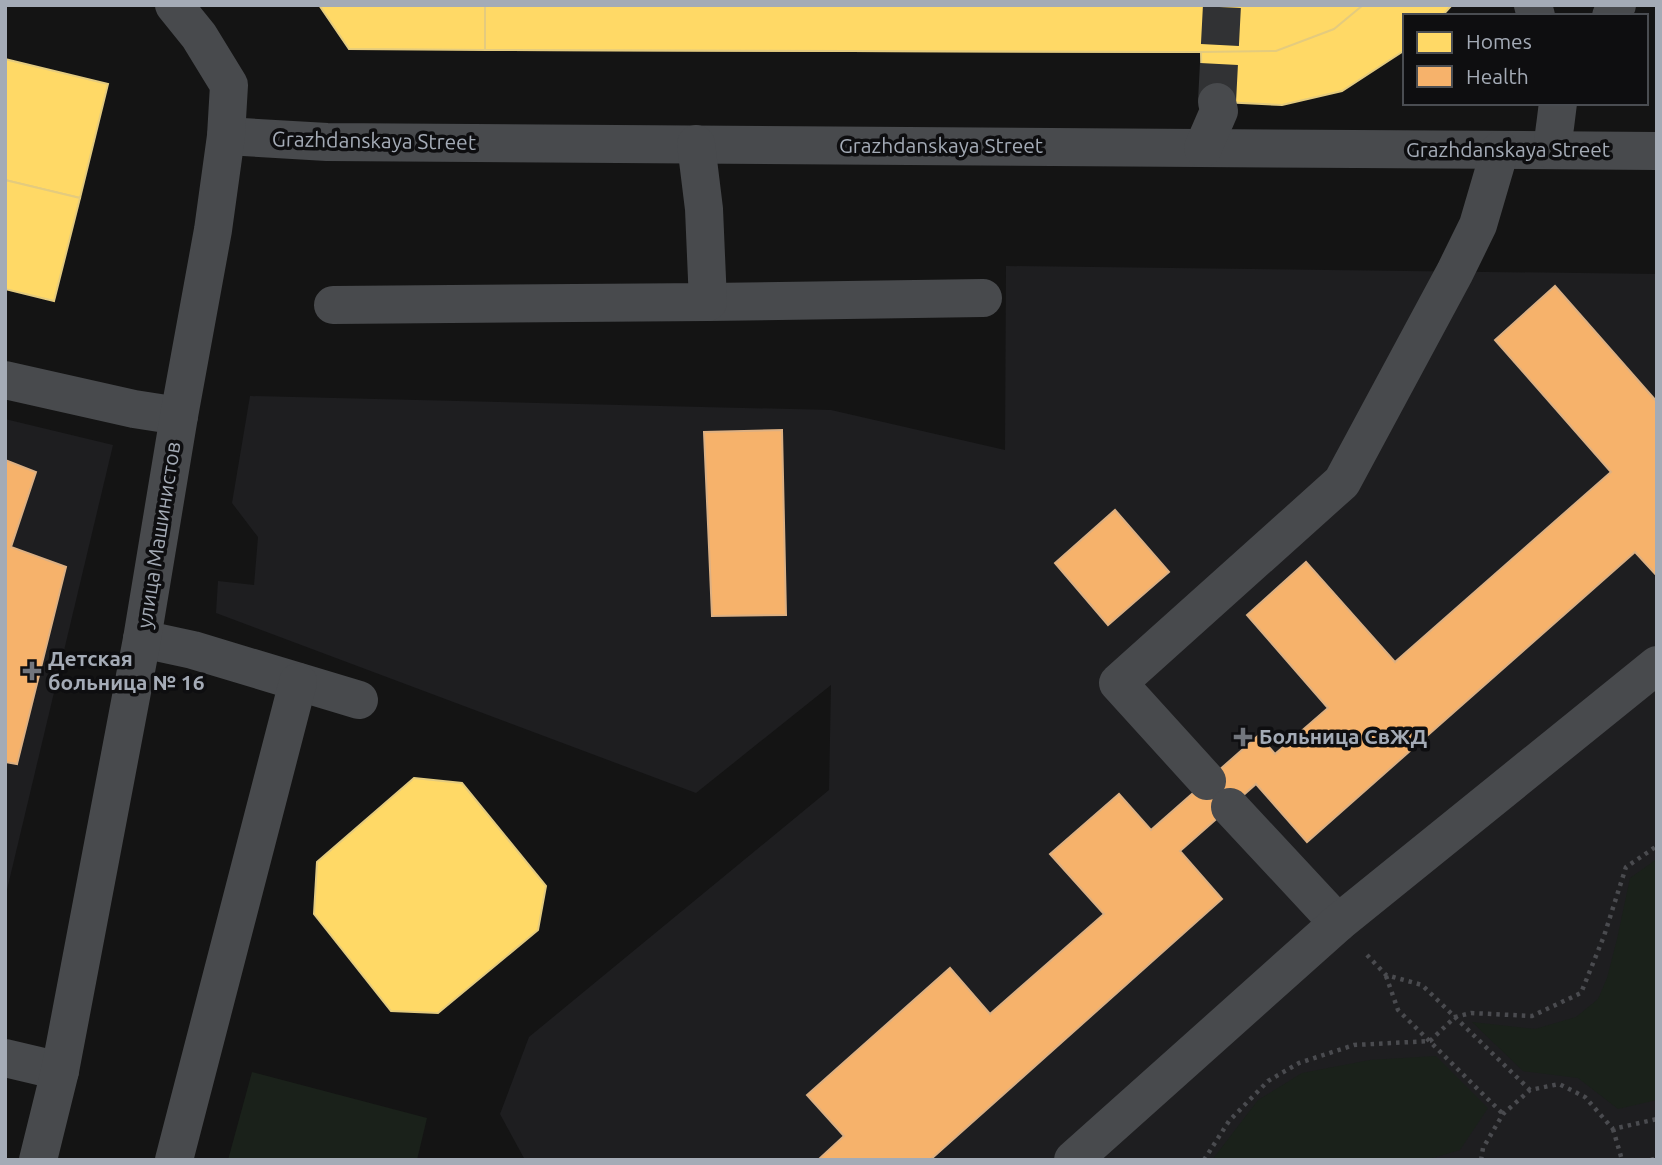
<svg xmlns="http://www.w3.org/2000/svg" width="1662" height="1165" font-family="Ubuntu,sans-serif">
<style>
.built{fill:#1e1e20}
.green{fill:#1a211a}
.homes{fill:#ffd966;stroke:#e4cb7e;stroke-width:2}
.health{fill:#f6b26b;stroke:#ddb082;stroke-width:2}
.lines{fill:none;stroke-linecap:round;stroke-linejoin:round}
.minor-tunnel{stroke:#313234;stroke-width:38;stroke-dasharray:38 19;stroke-linecap:butt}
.path{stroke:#4a4b4f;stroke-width:4.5;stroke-dasharray:3.5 5;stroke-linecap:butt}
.minor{stroke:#484a4d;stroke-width:38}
.poi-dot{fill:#72767d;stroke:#0e0e10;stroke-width:2.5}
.labels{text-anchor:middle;stroke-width:7;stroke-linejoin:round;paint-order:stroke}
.street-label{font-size:21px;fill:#a4abb6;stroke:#0e0e10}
.poi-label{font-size:21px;font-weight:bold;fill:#a4abb6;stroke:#0e0e10;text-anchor:start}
</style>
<rect width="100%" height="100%" fill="#141414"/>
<g class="built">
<polygon points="1006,266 1657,274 1657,1160 525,1160 500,1114 529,1037 829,790 831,685 696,793 216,613 218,581 254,585 258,537 232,503 250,396 831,410 1005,450"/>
<polygon points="5,419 113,445 5,898"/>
</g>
<g class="green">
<polygon points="1657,859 1657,1100 1618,1109 1578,1078 1523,1071 1472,1022 1535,1029 1576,1017 1598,999 1607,978 1617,939 1630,878"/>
<polygon points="1436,1056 1488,1108 1460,1150 1426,1160 1212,1160 1258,1100 1302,1073 1370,1060"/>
<polygon points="252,1072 427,1118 417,1160 228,1160"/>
</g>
<g class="homes">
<polygon points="319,5 485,5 485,50 349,49"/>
<polygon points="485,5 1452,5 1442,16 1405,16 1405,50 1342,91 1282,105 1202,101 1201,52 485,50"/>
<polygon points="485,5 1363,5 1334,29 1276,51 1201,52 485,50"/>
<polygon points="5,59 108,84 80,198 5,180"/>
<polygon points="5,180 80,198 54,301 5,289"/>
<polygon points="414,778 462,783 546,886 538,930 438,1013 391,1011 314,914 317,862"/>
</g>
<g class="health">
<polygon points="1555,286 1657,402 1657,576 1635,552 1307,842 1256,784 1180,851 1222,899 930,1160 818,1160 844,1136 807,1095 950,968 990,1014 1104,914 1050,854 1119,794 1151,830 1259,735 1275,754 1328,708 1247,615 1306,562 1395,662 1611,472 1495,340"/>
<polygon points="782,430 786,615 712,616 704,432"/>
<polygon points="5,460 36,472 11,547 66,567 17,764 5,762"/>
<polygon points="1115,510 1169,572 1108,625 1055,563"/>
</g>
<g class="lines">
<polyline class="minor-tunnel" points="1217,102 1222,5"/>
<g class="path">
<polyline points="1367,955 1386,975 1422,985 1530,1090"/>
<polyline points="1386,976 1398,1010 1503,1114"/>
<polyline points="1613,1129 1622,1160"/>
<polyline points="1204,1160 1229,1121 1268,1081 1299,1063 1354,1045 1430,1041 1455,1017 1471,1013 1532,1016 1581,993 1604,936 1626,867 1657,846"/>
<polyline points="1481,1160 1483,1148 1503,1114 1530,1090 1559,1084 1585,1097 1613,1129 1657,1119"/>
<polyline points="1651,1160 1657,1158"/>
</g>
<g class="minor">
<polyline points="1533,5 1536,16"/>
<polyline points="1611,16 1617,5"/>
<polyline points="226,136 327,142 1657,151"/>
<polyline points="1203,148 1219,111 1217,102"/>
<polyline points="1552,150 1558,103"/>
<polyline points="708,302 983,298"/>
<polyline points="333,305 708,302 704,209 696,144"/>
<polyline points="5,380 134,409 179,416"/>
<polyline points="142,639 193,650 359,700"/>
<polyline points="1207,781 1118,683 1342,482 1455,272 1478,225 1500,150"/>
<polyline points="1230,807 1338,923"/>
<polyline points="5,1058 60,1071"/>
<polyline points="38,1160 60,1071 142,639 179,416 213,230 226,136 229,85 199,36 174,5"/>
<polyline points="174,1160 298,682"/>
<polyline points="1073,1160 1338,923 1657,665"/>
</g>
</g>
<g class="poi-dot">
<path d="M28.5 660.5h7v7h7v7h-7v7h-7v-7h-7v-7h7z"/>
<path d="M1239.5 726.5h7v7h7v7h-7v7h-7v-7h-7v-7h7z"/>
</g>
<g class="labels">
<g class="street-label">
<text transform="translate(374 141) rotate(1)" y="7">Grazhdanskaya Street</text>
<text x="941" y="153">Grazhdanskaya Street</text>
<text x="1508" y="157">Grazhdanskaya Street</text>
<text transform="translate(159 535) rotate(-81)" y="7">улица Машинистов</text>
</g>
<g class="poi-label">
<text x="48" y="666">Детская<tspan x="48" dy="24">больница № 16</tspan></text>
<text x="1259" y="744">Больница СвЖД</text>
</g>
</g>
<rect width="1662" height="1165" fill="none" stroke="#a4abb6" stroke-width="14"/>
<rect x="1403" y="14" width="245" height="91" fill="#0e0e10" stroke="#4a4d52" stroke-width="2"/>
<rect x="1417" y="32" width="35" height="21" fill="#ffd966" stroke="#4a4d52" stroke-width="2"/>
<text x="1466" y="49" font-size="21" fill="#a4abb6">Homes</text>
<rect x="1417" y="66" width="35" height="21" fill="#f6b26b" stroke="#4a4d52" stroke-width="2"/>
<text x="1466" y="84" font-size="21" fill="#a4abb6">Health</text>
</svg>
